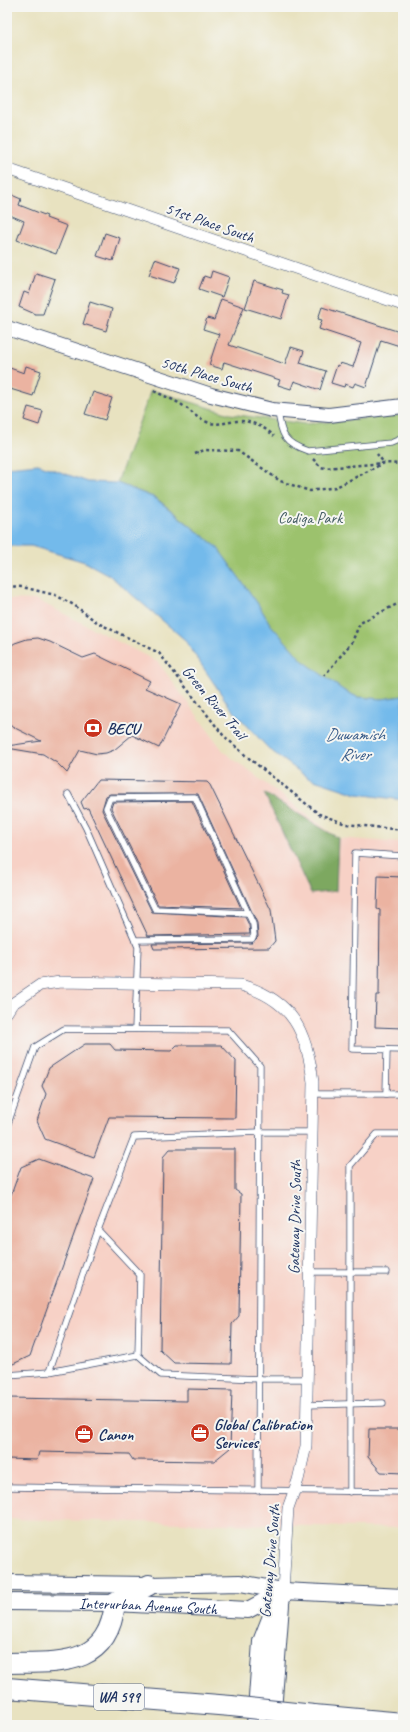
<svg xmlns="http://www.w3.org/2000/svg" width="410" height="1732" font-family="Caveat,sans-serif">
<style>
.built{fill:#f7d1c6}
.green{fill:#9cc26d;stroke:#5c7866}
.forest{fill:#7da860;stroke:#4c6c5f}
.water{fill:#73baeb;stroke:#4774a4}
.building{fill:#ebb3a1}
.lines{fill:none;stroke-linecap:round;stroke-linejoin:round}
.service-casing{stroke:#3a4a6d;stroke-width:7}
.minor-casing{stroke:#3a4a6d;stroke-width:12}
.tertiary-casing{stroke:#3a4a6d;stroke-width:16}
.secondary-casing{stroke:#3a4a6d;stroke-width:18}
.motorway-casing{stroke:#3a4a6d;stroke-width:22}
.path{stroke:#3a4a6d;stroke-width:2.5;stroke-dasharray:3 3;stroke-linecap:butt}
.service{stroke:#fff;stroke-width:5.5}
.minor{stroke:#fff;stroke-width:11}
.tertiary{stroke:#fff;stroke-width:14}
.secondary{stroke:#fff;stroke-width:16}
.motorway{stroke:#fff;stroke-width:20}
.motorway-bridge-casing{stroke:#3a4a6d;stroke-width:22;stroke-linecap:butt}
.motorway-bridge{stroke:#fff;stroke-width:20}
.labels{text-anchor:middle;stroke-width:4;stroke-linejoin:round;paint-order:stroke}
.shield{fill:#f6f6f2;stroke:#5d6b8a;stroke-width:1}
.shield-label{font-size:15px;font-weight:bold;fill:#1b2f5e}
.street-label{font-size:16px;fill:#1b2f5e;stroke:#f6f6f2}
.park-label{font-size:16px;fill:#425b62;stroke:#f6f6f2}
.poi-label{font-size:16px;font-weight:bold;fill:#1b2f5e;stroke:#f6f6f2;text-anchor:start}
.water-label{font-size:17px;font-style:italic;fill:#355988;stroke:#f6f6f2}
</style>
<rect width="100%" height="100%" fill="#f6f6f2"/>
<filter id="ink" filterUnits="userSpaceOnUse"><feTurbulence type="fractalNoise" baseFrequency=".025" numOctaves="2"/><feDisplacementMap in="SourceGraphic" scale="8" xChannelSelector="R" yChannelSelector="G"/><feConvolveMatrix kernelMatrix="1 2 1 2 8 2 1 2 1" color-interpolation-filters="sRGB"/></filter>
<filter id="wash" filterUnits="userSpaceOnUse"><feTurbulence type="fractalNoise" baseFrequency=".012" numOctaves="4" result="noise"/><feDisplacementMap in="SourceGraphic" scale="16" xChannelSelector="R" yChannelSelector="G"/><feGaussianBlur stdDeviation="0.9" result="paint"/><feColorMatrix in="noise" values="0 0 0 0 0 0 0 0 0 0 0 0 0 0 0 0 0 1.4 0 .05"/><feComposite in="paint" operator="in"/></filter>
<g filter="url(#wash)">
<rect width="100%" height="100%" fill="#e8e2c0"/>
<polygon class="built" points="7,599 37,600 158,662 224,752 338,838 403,843 403,1528 7,1519"/>
<polygon class="green" points="151,390 230,414 305,424 403,415 403,696 382,699 357,697 343,690 303,661 270,624 258,604 217,547 156,498 117,483"/>
<polygon class="forest" points="264,793 338,838 336,891 311,894"/>
<polygon class="water" points="38,464 88,482 117,483 155,498 217,547 258,604 270,624 303,661 343,690 357,697 382,699 403,696 403,800 357,794 308,778 269,749 230,707 184,639 109,575 85,562 31,546 7,546 7,467"/>
<g id="blocks">
<g class="building">
<polygon points="7,193 21,199 19,205 47,216 46,218 67,226 56,254 17,240 24,221 7,214"/>
<polygon points="105,233 120,238 113,261 97,256"/>
<polygon points="155,259 180,268 174,283 149,275"/>
<polygon points="212,271 229,277 222,297 199,289 204,276 210,278"/>
<polygon points="36,273 55,279 43,314 35,314 19,307 24,292 29,294"/>
<polygon points="254,281 283,290 282,293 289,295 281,319 245,308"/>
<polygon points="221,299 244,307 229,345 285,364 291,347 304,351 300,363 326,371 320,390 294,381 291,389 278,385 280,380 224,362 222,369 209,365 219,334 203,329 207,318 214,320"/>
<polygon points="90,302 112,309 106,331 83,324"/>
<polygon points="322,307 403,333 403,347 381,340 366,387 355,383 353,387 345,384 344,387 331,383 337,365 339,366 340,363 353,367 361,343 319,329 322,320 318,319"/>
<polygon points="26,366 41,371 33,396 7,388 7,367 24,373"/>
<polygon points="93,392 112,398 105,420 85,414"/>
<polygon points="28,407 43,411 39,425 24,420"/>
<polygon points="38,638 50,642 83,658 95,654 150,681 145,688 181,704 159,748 132,735 114,750 106,753 97,754 80,750 67,773 57,763 43,754 7,748 7,746 41,741 7,724 7,648 15,643 27,639"/>
<polygon points="98,780 207,782 210,785 271,910 275,941 269,948 154,949 152,944 252,943 258,937 257,923 198,794 110,794 106,796 102,810 152,912 245,917 249,925 250,934 148,936 88,808 84,809 81,802"/>
<polygon points="192,801 241,908 158,905 111,808 113,802"/>
<polygon points="378,876 403,877 403,1028 375,1027 376,995 379,995 380,910 377,909"/>
<polygon points="85,1044 110,1044 115,1050 171,1051 177,1045 221,1045 236,1061 235,1118 109,1117 94,1157 45,1139 37,1121 46,1094 42,1086 49,1068"/>
<polygon points="170,1149 235,1149 235,1190 241,1194 239,1316 232,1324 231,1364 174,1363 160,1350 163,1157"/>
<polygon points="39,1159 94,1179 30,1356 13,1364 7,1362 7,1197 11,1195 21,1167"/>
<polygon points="187,1389 232,1390 230,1448 214,1461 133,1460 129,1454 39,1452 37,1460 7,1459 7,1398 187,1401"/>
<polygon points="369,1429 403,1429 403,1473 381,1472 368,1457"/>
</g>
</g>
</g>
<g filter="url(#ink)">
<use href="#blocks" fill-opacity="0" stroke="#3a4a6d" stroke-width="1"/>
<g class="lines">
<defs>
<g id="service">
<path d="M 278,411 C 281,435 284,443 308,451 L 391,443 L 403,438"/>
<polyline points="68,794 86,828 138,947 135,1029"/>
<polyline points="403,856 355,853 352,1049 403,1050"/>
<polyline points="135,940 252,939 254,935 253,924 195,797 110,798 106,808 155,909 247,913"/>
<polyline points="313,1094 403,1094"/>
<polyline points="386,1094 387,1050"/>
<polyline points="7,1126 35,1047 64,1029 228,1030 260,1066 258,1491"/>
<polyline points="310,1272 387,1272"/>
<polyline points="49,1372 98,1230"/>
<polyline points="7,1375 49,1372 138,1355"/>
<polyline points="307,1379 259,1379 161,1375 138,1355 140,1275 98,1230 134,1137 260,1132 312,1132"/>
<polyline points="306,1405 383,1403"/>
<polyline points="7,1487 403,1492"/>
<polyline points="350,1492 350,1166 377,1134 403,1134"/>
</g>
<g id="minor">
<polyline points="7,169 403,305"/>
<path d="M 7,1012 L 12,1004 L 40,985 L 60,982 L 241,985 C 293,1000 307,1032 313,1082 L 306,1446 L 298,1480 L 288,1508 L 283,1591"/>
</g>
<g id="tertiary">
<polyline points="7,328 211,395 272,410 329,415 403,406"/>
<polyline points="273,1725 282,1605"/>
</g>
<g id="secondary">
<polyline points="7,1583 149,1585 240,1583 283,1591 403,1597"/>
<path id="s1" d="M 7,1602 L 115,1603 L 248,1610 L 283,1591"/>
</g>
<g id="motorway">
<path d="M 7,1663 C 59,1662 108,1668 115,1603 L 149,1585"/>
<polyline points="7,1688 231,1706"/>
<polyline points="314,1715 403,1723"/>
<polyline points="257,1725 263,1642 283,1591"/>
</g>
</defs>
<use href="#service" class="service-casing"/>
<use href="#minor" class="minor-casing"/>
<use href="#tertiary" class="tertiary-casing"/>
<use href="#secondary" class="secondary-casing"/>
<use href="#motorway" class="motorway-casing"/>
<g class="path">
<path d="M 154,391 C 163,396 173,399 182,405 C 191,411 196,418 207,422 C 218,426 227,422 237,421 C 250,420 265,427 274,436"/>
<polyline points="195,454 204,450 238,451 280,481 310,491 336,487 384,463 377,454"/>
<polyline points="313,459 321,467 325,468 384,463 403,464"/>
<polyline points="7,586 22,587 55,595 74,605 98,623 159,653 223,735 245,755 319,814 346,824 403,830"/>
<polyline points="324,676 352,642 360,623 403,601"/>
</g>
<use href="#service" class="service"/>
<use href="#minor" class="minor"/>
<use href="#tertiary" class="tertiary"/>
<use href="#secondary" class="secondary"/>
<use href="#motorway" class="motorway"/>
<defs>
<polyline id="motorway-bridge" points="231,1706 314,1715"/>
</defs>
<use href="#motorway-bridge" class="motorway-bridge-casing"/>
<use href="#motorway-bridge" class="motorway-bridge"/>
</g>
</g>
<defs>
<symbol id="bank-disc" viewBox="-11 -11 22 22"><circle r="9.5" fill="#c8321e" stroke="#f6f6f2"/><path d="M-6-4H6V4H-6ZM0-2.3a2.3 2.3 0 1 0 0 4.6a2.3 2.3 0 1 0 0-4.6Z" fill="#fff"/></symbol>
<symbol id="office-disc" viewBox="-11 -11 22 22"><circle r="9.5" fill="#c8321e" stroke="#f6f6f2"/><path d="M-6-3h4V-5.5h4V-3h4V5H-6ZM-1-4.5V-3h2v-1.5ZM-6 0V1H6V0Z" fill="#fff"/></symbol>
</defs>
<g fill-rule="evenodd">
<use href="#bank-disc" x="82" y="717" width="22" height="22"/>
<use href="#office-disc" x="189" y="1422" width="22" height="22"/>
<use href="#office-disc" x="73" y="1423" width="22" height="22"/>
</g>
<g class="labels">
<rect class="shield" x="94" y="1684" width="50" height="26" rx="3"/>
<g class="shield-label">
<text x="119" y="1702">WA 599</text>
</g>
<g class="street-label">
<text transform="translate(210 222) rotate(19)" y="6">51st Place South</text>
<text transform="translate(207 374) rotate(16)" y="6">50th Place South</text>
<text transform="translate(215 702) rotate(50)" y="6">Green River Trail</text>
<text transform="translate(294 1217) rotate(-89)" y="6">Gateway Drive South</text>
<text transform="translate(269 1561) rotate(-85)" y="6">Gateway Drive South</text>
<text dy="6" stroke="none"><textPath href="#s1" startOffset="141">Interurban Avenue South</textPath></text>
</g>
<g class="park-label">
<text x="310" y="523">Codiga Park</text>
</g>
<g class="poi-label">
<text x="107" y="734">BECU</text>
<text x="214" y="1430">Global Calibration<tspan x="214" dy="18">Services</tspan></text>
<text x="98" y="1440">Canon</text>
</g>
<g class="water-label">
<text x="355" y="740">Duwamish<tspan x="355" dy="20">River</tspan></text>
</g>
</g>
<rect width="410" height="1732" fill="none" stroke="#f6f6f2" stroke-width="24"/>
</svg>
